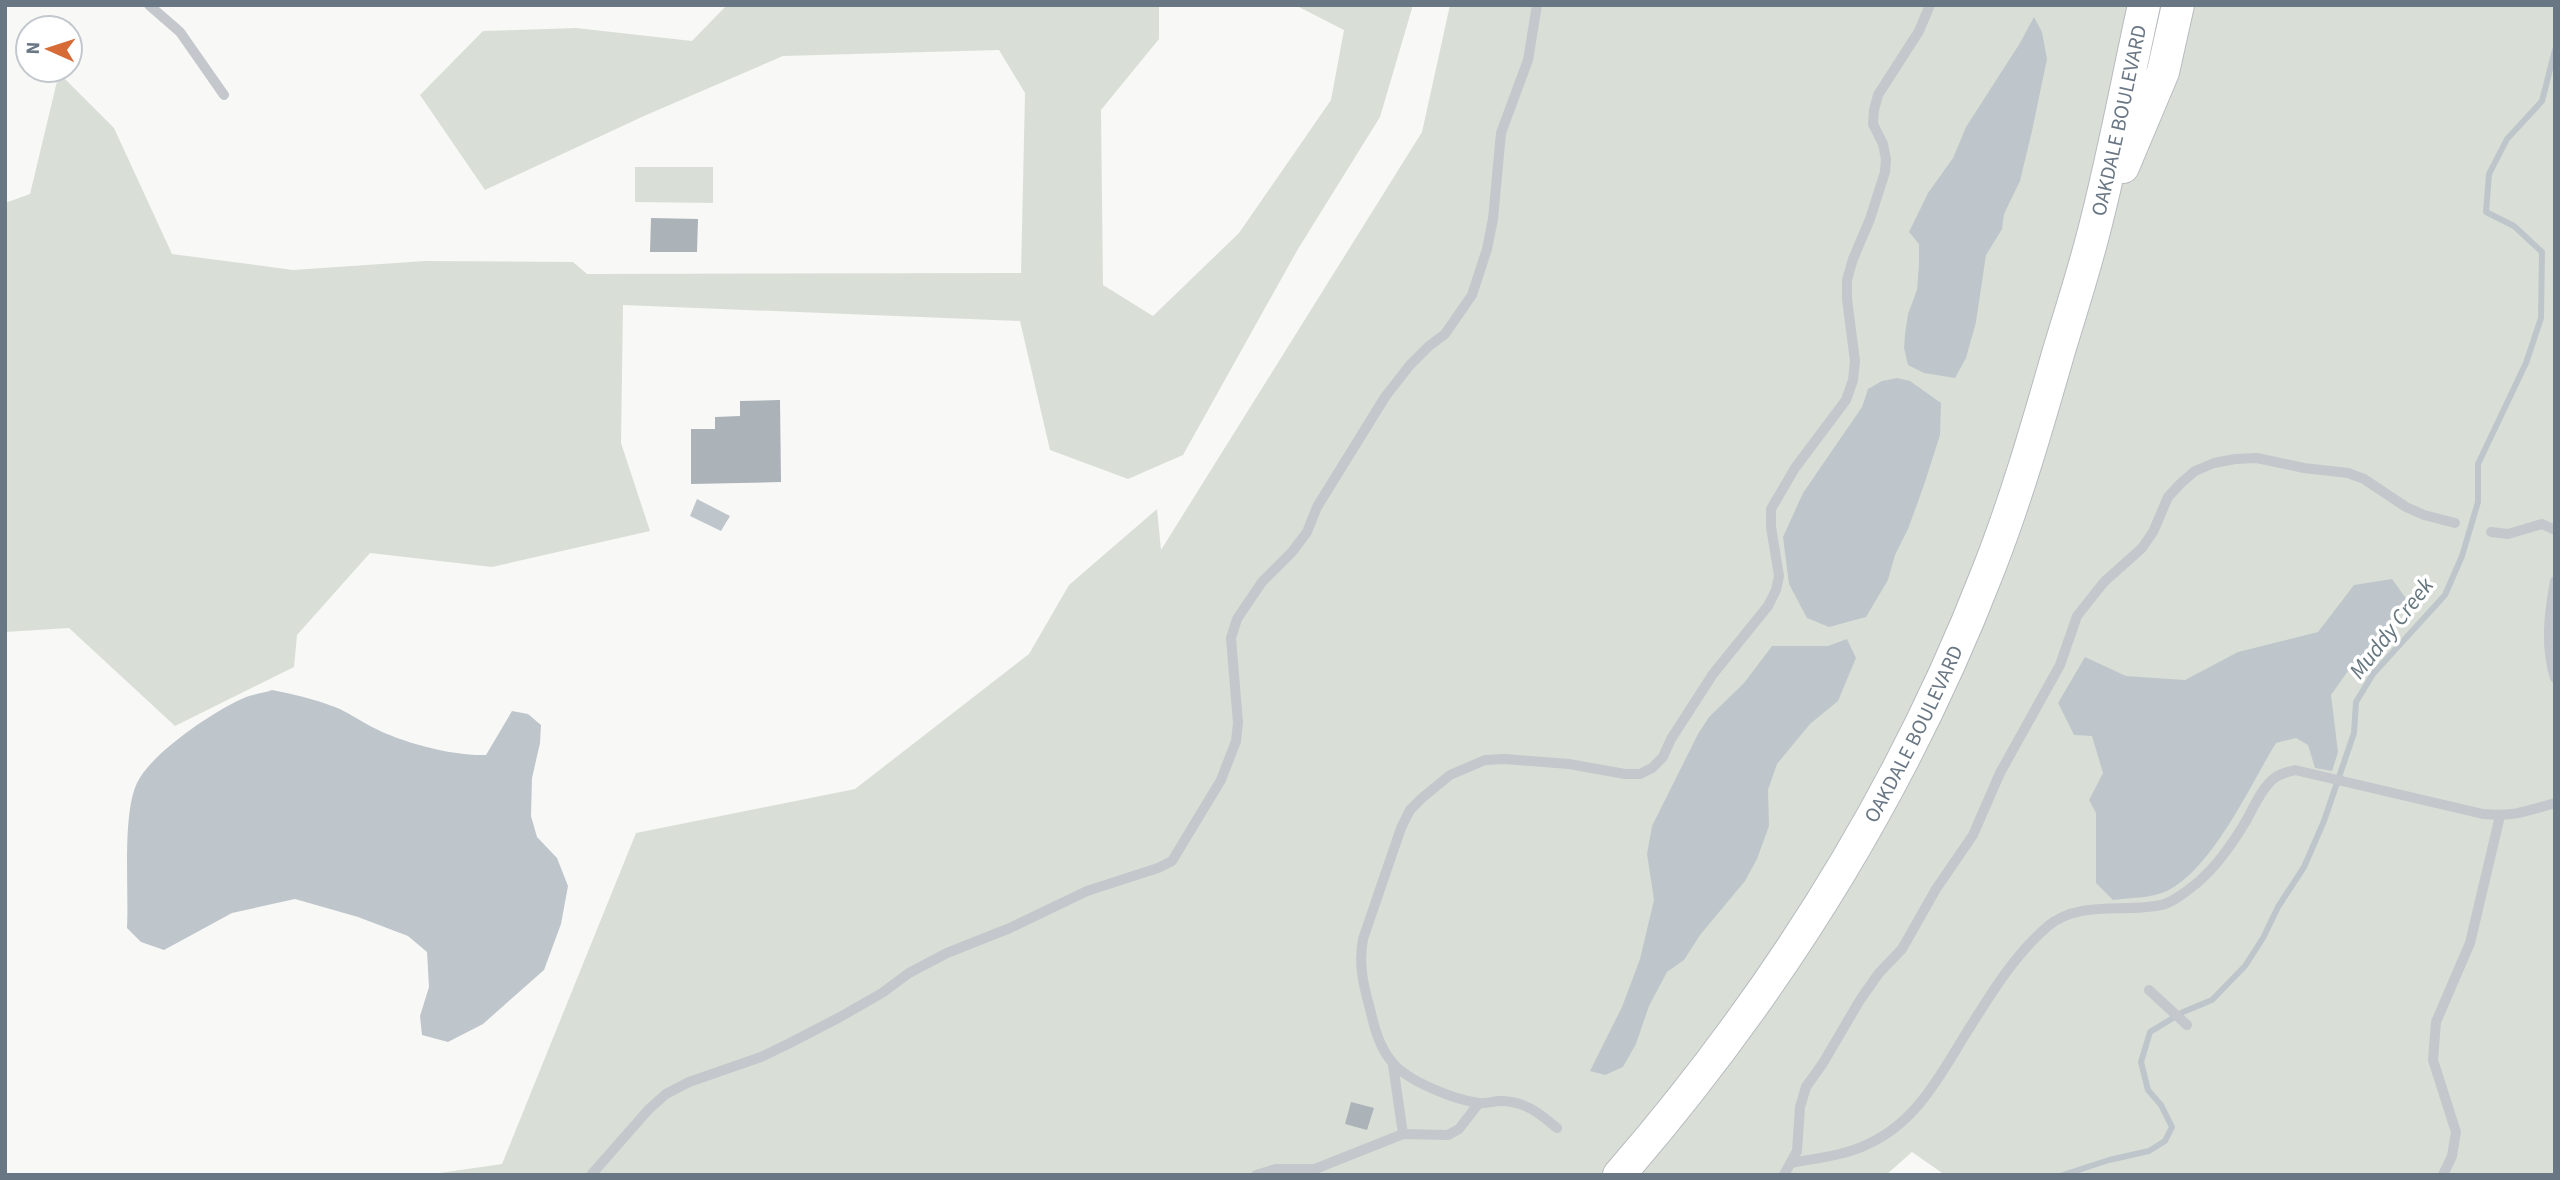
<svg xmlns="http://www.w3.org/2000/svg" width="2560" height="1180" font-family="'Source Sans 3',sans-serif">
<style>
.green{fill:#d9dfd7}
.water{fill:#bec6cb}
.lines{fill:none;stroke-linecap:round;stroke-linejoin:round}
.stream{stroke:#bec6cb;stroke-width:6}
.building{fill:#abb2b8}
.secondary-casing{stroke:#b7bbbf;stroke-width:34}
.lane{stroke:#c4c7cb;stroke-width:10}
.secondary{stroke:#fff;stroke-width:32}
.labels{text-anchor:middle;stroke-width:7;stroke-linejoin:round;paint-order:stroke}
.street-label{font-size:21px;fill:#697684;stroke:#fff}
.water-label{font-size:23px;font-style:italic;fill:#65767f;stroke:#fff}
</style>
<rect width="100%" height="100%" fill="#f8f8f6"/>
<g class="green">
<polygon points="727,5 1159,5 1159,39 1101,110 1103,285 1153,316 1239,233 1331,100 1344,30 1295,5 1413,5 1380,117 1298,249 1183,455 1128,479 1050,450 1020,321 623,305 621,443 650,531 492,567 370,553 297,635 294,667 175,726 69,628 5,632 5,203 30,194 59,73 114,128 172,254 293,270 425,261 573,262 587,274 1021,273 1025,93 999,50 783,56 644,116 485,190 420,95 483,31 576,28 692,41"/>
<polygon points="1450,5 2555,5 2555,1175 1945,1175 1912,1152 1886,1175 426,1175 502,1164 636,833 855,789 1029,654 1069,585 1157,509 1161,550 1422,132"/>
<polygon points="635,167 713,167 713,203 635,202"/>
</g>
<g class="water">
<polygon points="2034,17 2042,32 2047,59 2032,131 2020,181 2004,214 2002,229 1986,255 1976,322 1966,358 1955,378 1924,373 1908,365 1904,348 1905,334 1908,314 1917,290 1919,264 1919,244 1909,232 1928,193 1953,158 1966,127 2020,43"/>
<polygon points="1897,378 1910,381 1941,403 1940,435 1924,485 1908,529 1895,555 1888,580 1866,617 1829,627 1807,618 1789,584 1783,537 1803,493 1862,407 1868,389 1882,381"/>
<polygon points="697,499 730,516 721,531 690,516"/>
<path d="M 2392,579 L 2408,601 L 2376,644 L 2353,664 L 2331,695 L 2338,752 L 2332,771 L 2315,768 L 2308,745 L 2296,738 L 2276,743 C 2249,787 2213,868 2167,891 C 2152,898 2129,898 2113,900 L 2096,883 L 2096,813 L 2089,800 L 2103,773 L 2092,736 L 2074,735 L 2058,703 L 2085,657 L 2126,676 L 2185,680 L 2238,652 L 2318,632 L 2354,585 Z"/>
<polygon points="1847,639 1856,658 1838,701 1810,724 1777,764 1768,790 1769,826 1757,859 1745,881 1700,935 1684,960 1667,972 1649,1006 1636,1044 1623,1067 1605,1075 1590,1071 1622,1007 1640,959 1654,900 1647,854 1652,826 1698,734 1709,717 1744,683 1772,646 1828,646"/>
<path d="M 272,690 C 293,694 314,699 335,707 C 348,712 360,721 372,727 C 403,743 452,756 486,755 L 512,711 L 528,714 L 541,725 L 540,743 L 532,778 L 531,816 L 537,837 L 557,858 L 568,886 L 561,924 L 544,970 L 483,1024 L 448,1042 L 422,1035 L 420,1016 L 429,987 L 427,952 L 408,936 L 358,917 L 295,899 L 232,913 L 164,950 L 141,942 L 127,928 C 129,891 122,814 137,783 C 151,753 215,710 246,697 C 254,694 264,693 272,690 Z"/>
</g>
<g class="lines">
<polyline class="stream" points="2063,1175 2109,1160 2149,1151 2165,1141 2172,1127 2161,1105 2148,1090 2141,1062 2150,1032 2183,1012 2212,1000 2245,966 2263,938 2278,907 2304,867 2324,821 2354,733 2356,702 2373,674 2445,595 2462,556 2478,502 2478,464 2526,363 2541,318 2542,252 2514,226 2486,212 2489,174 2507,139 2542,101 2555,50"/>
</g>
<g class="building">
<polygon points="651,218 698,219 697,252 650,252"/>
<polygon points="780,400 781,482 691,484 691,429 715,429 715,417 740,416 740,401"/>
<polygon points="1351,1102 1374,1108 1367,1130 1345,1124"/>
</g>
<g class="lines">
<defs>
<g id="secondary">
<polyline points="2123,167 2163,72 2178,5"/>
<path id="s1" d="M 1619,1175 C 1775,995 1902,793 1988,571 C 2016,500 2037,427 2058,354 C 2070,314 2083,274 2093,235 C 2113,159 2127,82 2144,5"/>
</g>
</defs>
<use href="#secondary" class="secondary-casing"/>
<g class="lane">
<polyline points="149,5 180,32 224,95"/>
<polyline points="2491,532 2508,534 2542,524 2555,530"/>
<path d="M 2555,581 C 2549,614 2545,646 2555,678"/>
<polyline points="2149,990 2187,1025"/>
<polyline points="1393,1065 1403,1134"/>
<path d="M 1557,1128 C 1539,1113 1525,1101 1500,1101 C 1493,1101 1486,1104 1479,1103 C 1455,1100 1407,1081 1392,1062 C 1380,1048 1375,1030 1371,1013 C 1364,987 1358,966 1363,939 L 1401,828 L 1410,810 L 1422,798 L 1450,775 L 1485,760 L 1505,759 L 1569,764 L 1625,774 L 1640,774 L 1652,768 L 1663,757 L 1671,739 L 1713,674 L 1768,606 L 1776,590 L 1779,576 L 1771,527 L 1771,509 L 1795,468 L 1846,400 L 1853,380 L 1855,361 L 1847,299 L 1847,280 L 1853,259 L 1870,219 L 1885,172 L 1886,159 L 1883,144 L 1873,124 L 1874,110 L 1878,95 L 1919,31 L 1930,5"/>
<path d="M 1791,1163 C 1816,1158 1844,1156 1868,1144 C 1914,1123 1937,1081 1962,1040 C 1987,1000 2012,957 2048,926 C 2080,900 2124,913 2161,905 C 2174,902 2187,891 2197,883 C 2217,866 2233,843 2246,821 C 2254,807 2260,791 2272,780 C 2278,774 2287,772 2295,770 L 2483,814 C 2514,817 2526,811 2555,803"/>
<polyline points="591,1175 649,1109 666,1094 689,1082 761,1057 790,1043 840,1017 882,993 909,973 947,953 1010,928 1087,891 1158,868 1172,861 1221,780 1236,741 1238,723 1231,638 1237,619 1262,582 1292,552 1307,532 1317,507 1385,397 1410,365 1429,346 1445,334 1472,295 1487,249 1493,219 1501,133 1528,60 1537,5"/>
<polyline points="1256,1175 1276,1169 1315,1169 1403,1134 1448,1135 1459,1129 1479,1103"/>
<polyline points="1784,1175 1797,1151 1800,1107 1806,1087 1823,1063 1860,1000 1879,973 1902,949 1936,889 1973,835 2000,773 2060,665 2077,616 2104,582 2142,548 2153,532 2168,497 2181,483 2195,471 2214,463 2235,459 2257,458 2304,468 2348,473 2364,479 2406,507 2424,515 2455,523"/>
<polyline points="2443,1175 2452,1156 2456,1132 2433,1060 2436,1022 2470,943 2500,816"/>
</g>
<use href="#secondary" class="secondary"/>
</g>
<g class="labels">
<g class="street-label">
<text dy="7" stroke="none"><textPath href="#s1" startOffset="1181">OAKDALE BOULEVARD</textPath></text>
<text dy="7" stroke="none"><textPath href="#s1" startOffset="532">OAKDALE BOULEVARD</textPath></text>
</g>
<g class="water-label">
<text transform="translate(2391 628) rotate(-52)" y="8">Muddy Creek</text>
</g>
</g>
<rect width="2560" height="1180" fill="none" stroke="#697684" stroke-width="14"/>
<g transform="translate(49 49) rotate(273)"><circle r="33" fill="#ffffff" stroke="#c3c8ce" stroke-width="2"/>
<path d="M0-5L12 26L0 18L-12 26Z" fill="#d76b37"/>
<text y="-10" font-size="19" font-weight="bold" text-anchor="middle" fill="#697684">N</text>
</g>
</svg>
